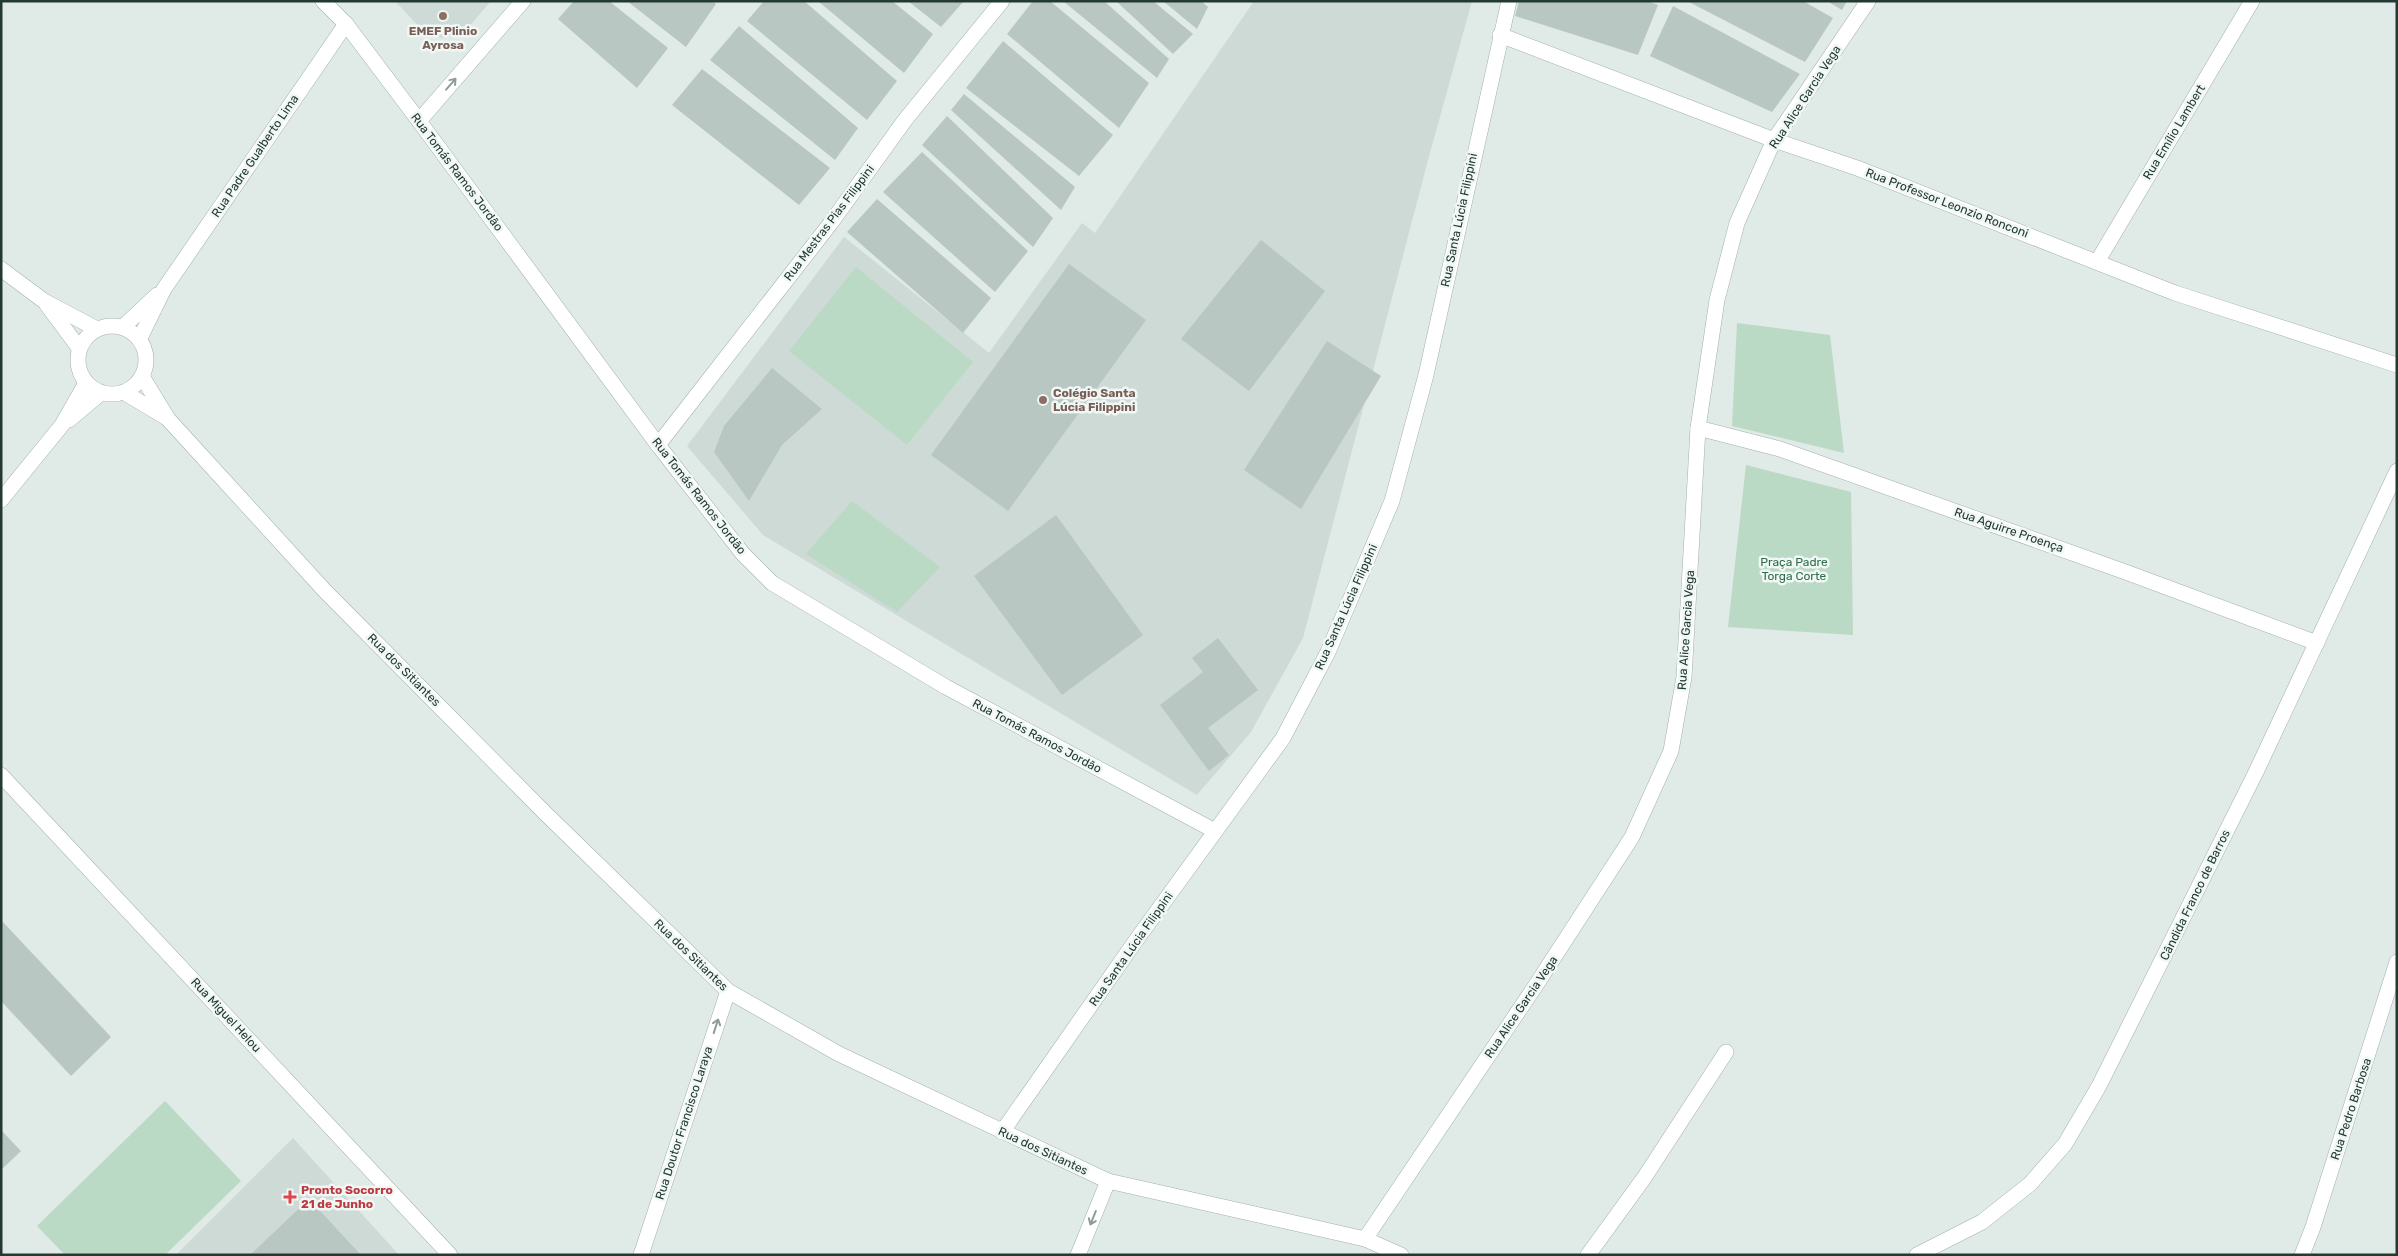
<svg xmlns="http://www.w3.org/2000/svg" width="2398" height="1256" font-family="Rubik,sans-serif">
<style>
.built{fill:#cedad5}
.green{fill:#badac5}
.building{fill:#b9c7c2}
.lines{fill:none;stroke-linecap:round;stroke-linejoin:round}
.lane-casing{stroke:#a3b1ad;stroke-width:16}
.street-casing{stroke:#a3b1ad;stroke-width:16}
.lane{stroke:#fff;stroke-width:15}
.street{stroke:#fff;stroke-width:15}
.oneway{stroke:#909c9a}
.education-dot{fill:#8d6e63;stroke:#f0f7f4;stroke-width:2}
.health-dot{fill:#e0444e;stroke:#f0f7f4;stroke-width:2}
.labels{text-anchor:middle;stroke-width:5;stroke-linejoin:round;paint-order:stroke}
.education-label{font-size:12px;font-weight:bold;fill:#785e54;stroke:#f0f7f4}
.street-label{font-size:12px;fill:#223934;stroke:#f0f7f4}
.park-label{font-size:12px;fill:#2f6d4b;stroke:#f0f7f4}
.health-label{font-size:12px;font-weight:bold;fill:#be3a42;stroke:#f0f7f4;text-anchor:start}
</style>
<rect width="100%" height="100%" fill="#e0eae6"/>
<g class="built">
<polygon points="395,1 491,1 466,30 445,38 428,36"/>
<polygon points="1254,1 1472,1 1428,160 1303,638 1251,732 1197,795 763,535 687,446 844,237 989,353 1082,223 1095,233"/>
<polygon points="293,1138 399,1255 176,1255"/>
</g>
<g class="green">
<polygon points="856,267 973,362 907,445 789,351"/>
<polygon points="1737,323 1830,335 1844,453 1732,426"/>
<polygon points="1746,465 1851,492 1853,635 1728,627"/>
<polygon points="852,501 940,567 897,612 806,554"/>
<polygon points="165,1101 241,1181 165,1255 65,1255 37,1226"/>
</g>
<g class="building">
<polygon points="574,1 609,1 668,48 637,88 558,19"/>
<polygon points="627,1 712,1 716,4 686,47"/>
<polygon points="764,1 804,1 897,81 867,120 747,21"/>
<polygon points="818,1 892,1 933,34 904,73"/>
<polygon points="908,1 964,1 941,27"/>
<polygon points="1033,1 1050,1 1149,83 1119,128 1007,34"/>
<polygon points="1063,1 1104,1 1169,59 1157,78"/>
<polygon points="1116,1 1153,1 1193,34 1173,54"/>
<polygon points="1163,1 1201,1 1208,7 1197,29"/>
<polygon points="1519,1 1647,1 1658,5 1638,55 1515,16"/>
<polygon points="1687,1 1803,1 1833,18 1805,62"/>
<polygon points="1827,1 1847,1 1842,10"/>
<polygon points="1673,6 1800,74 1772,112 1650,56"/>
<polygon points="739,26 858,128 835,160 710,60"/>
<polygon points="1003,41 1113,135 1079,176 966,88"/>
<polygon points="702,69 830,168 799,205 672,105"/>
<polygon points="964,94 1075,187 1061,210 951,110"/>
<polygon points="947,116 1053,218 1033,247 922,145"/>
<polygon points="922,152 1028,251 995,292 883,192"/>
<polygon points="877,199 991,298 963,333 847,232"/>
<polygon points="1261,240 1325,291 1249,391 1181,339"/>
<polygon points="1069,264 1146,320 1008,511 931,455"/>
<polygon points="1327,341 1381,376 1301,509 1244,470"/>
<polygon points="772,368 822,409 782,445 749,501 714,452 724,426"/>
<polygon points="1056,515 1143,635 1062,695 974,576"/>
<polygon points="1218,638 1258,690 1208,728 1229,755 1209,771 1160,705 1203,672 1192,658"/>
<polygon points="1,920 111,1037 71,1076 1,1001"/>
<polygon points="1,1130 21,1151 1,1170"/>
<polygon points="309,1199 361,1255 250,1255"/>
</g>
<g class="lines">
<defs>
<polyline id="lane" points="1588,1255 1644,1178 1726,1052"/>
<g id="street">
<polyline points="323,1 346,24 419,121 658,445 743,554 772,583 946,687 1215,831"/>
<polyline points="1500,35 1774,140 1857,168 2175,293 2397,365"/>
<polyline points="419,121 523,1"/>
<polyline points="2097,262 2252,1"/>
<polyline points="1,269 44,301 97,329"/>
<polyline points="47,305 79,348"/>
<circle cx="112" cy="360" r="34"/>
<polyline points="124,326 157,295"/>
<polyline points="140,338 164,289 346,24"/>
<polyline points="143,378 168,419 325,591 545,813 728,991 839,1054 1108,1181 1365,1239 1401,1255"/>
<polyline points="125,393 167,418"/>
<polyline points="69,420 101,393"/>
<polyline points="1698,428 1780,449 2120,570 2317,643"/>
<polyline points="658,445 830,224 905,120 1002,1"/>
<polyline points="1,500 62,425 86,383"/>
<polyline points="1,775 450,1255"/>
<polyline points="1002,1132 1137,939 1283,738 1328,652 1392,501 1426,375 1509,1"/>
<polyline points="1365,1239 1538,982 1632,837 1671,751 1684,677 1698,428 1717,300 1737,223 1774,140 1868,1"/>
<polyline points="641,1255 728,991"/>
<polyline points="1078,1255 1108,1181"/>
<polyline points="1917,1255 1982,1222 2030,1184 2065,1144 2099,1086 2256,772 2397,471"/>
<polyline points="2302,1255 2313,1227 2397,962"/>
</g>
</defs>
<use href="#lane" class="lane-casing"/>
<use href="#street" class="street-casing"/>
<use href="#lane" class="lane"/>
<use href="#street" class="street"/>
</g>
<defs><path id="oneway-shaft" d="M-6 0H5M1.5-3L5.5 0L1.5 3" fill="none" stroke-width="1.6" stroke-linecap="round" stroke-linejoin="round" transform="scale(1.25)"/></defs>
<g class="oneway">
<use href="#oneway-shaft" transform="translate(451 84) rotate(-49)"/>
<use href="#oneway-shaft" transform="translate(716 1026) rotate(-72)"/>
<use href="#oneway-shaft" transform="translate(1093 1218) rotate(112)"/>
</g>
<g class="education-dot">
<circle cx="443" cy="16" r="5"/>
<circle cx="1043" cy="400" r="5"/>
</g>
<path class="health-dot" d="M287.5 1189.5h5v5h5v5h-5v5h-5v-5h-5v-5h5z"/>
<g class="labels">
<g class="education-label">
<text x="443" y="35">EMEF Plinio<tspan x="443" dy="14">Ayrosa</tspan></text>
<text x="1053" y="397" text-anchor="start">Colégio Santa<tspan x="1053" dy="14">Lúcia Filippini</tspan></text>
</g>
<g class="street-label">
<text transform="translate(1805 97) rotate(-57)" y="4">Rua Alice Garcia Vega</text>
<text transform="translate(2174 132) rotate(-59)" y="4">Rua Emílio Lambert</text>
<text transform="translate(255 156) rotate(-56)" y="4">Rua Padre Gualberto Lima</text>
<text transform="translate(457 172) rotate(53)" y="4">Rua Tomás Ramos Jordão</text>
<text transform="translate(1947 203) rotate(21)" y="4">Rua Professor Leonzio Ronconi</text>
<text transform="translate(1459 220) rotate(-78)" y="4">Rua Santa Lúcia Filippini</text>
<text transform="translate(829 223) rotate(-53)" y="4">Rua Mestras Pias Filippini</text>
<text transform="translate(699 496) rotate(52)" y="4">Rua Tomás Ramos Jordão</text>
<text transform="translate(2009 530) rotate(19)" y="4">Rua Aguirre Proença</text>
<text transform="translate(1346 607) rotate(-66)" y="4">Rua Santa Lúcia Filippini</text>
<text transform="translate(1686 630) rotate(-86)" y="4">Rua Alice Garcia Vega</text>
<text transform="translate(404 670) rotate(45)" y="4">Rua dos Sitiantes</text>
<text transform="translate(1037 736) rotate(28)" y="4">Rua Tomás Ramos Jordão</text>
<text transform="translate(2195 895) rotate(-64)" y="4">Cândida Franco de Barros</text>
<text transform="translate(1131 949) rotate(-55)" y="4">Rua Santa Lúcia Filippini</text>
<text transform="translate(691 955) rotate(44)" y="4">Rua dos Sitiantes</text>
<text transform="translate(1521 1007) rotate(-56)" y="4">Rua Alice Garcia Vega</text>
<text transform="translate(226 1015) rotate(47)" y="4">Rua Miguel Helou</text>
<text transform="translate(2351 1109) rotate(-72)" y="4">Rua Pedro Barbosa</text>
<text transform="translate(684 1123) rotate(-72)" y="4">Rua Doutor Francisco Laraya</text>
<text transform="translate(1043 1151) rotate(25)" y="4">Rua dos Sitiantes</text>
</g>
<g class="park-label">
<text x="1794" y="566">Praça Padre<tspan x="1794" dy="14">Torga Corte</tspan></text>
</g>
<g class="health-label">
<text x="301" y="1194">Pronto Socorro<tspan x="301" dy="14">21 de Junho</tspan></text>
</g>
</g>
<rect width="2398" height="1256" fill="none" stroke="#223934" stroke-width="5"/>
</svg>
